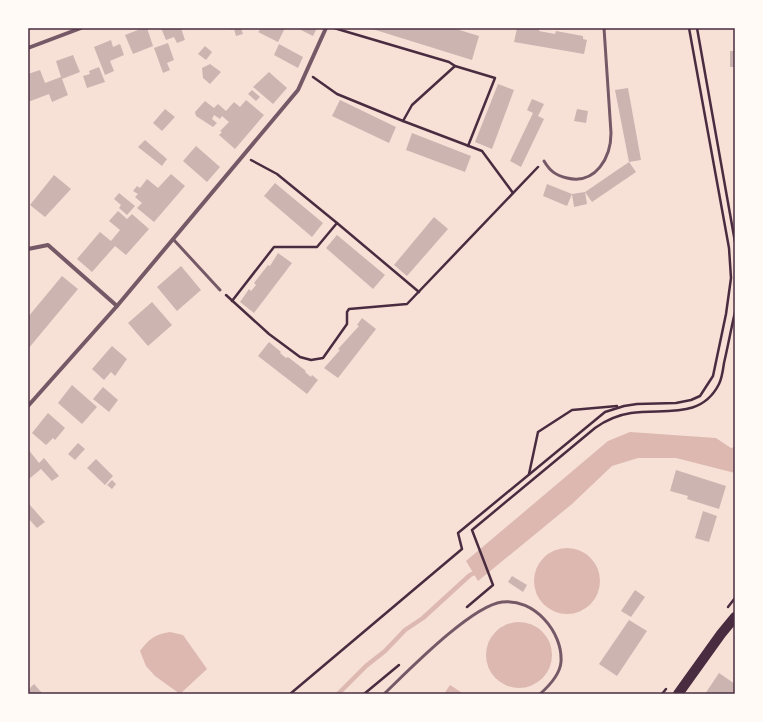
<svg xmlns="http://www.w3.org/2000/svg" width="763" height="722" font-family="'Zilla Slab',serif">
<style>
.water{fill:#dcb8b0}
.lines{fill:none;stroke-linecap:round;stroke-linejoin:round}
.stream{stroke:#dcb8b0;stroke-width:4.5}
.building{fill:#ccb4b1}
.path{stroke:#4a2c40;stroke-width:2.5}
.service{stroke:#755966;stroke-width:3}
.minor{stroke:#755966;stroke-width:4}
.primary{stroke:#4a2c40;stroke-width:10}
.neatline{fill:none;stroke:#4a2c40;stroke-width:1.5}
</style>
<rect width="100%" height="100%" fill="#f7e1d7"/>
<g class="water">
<polygon points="630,432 716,438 731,448 735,447 735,473 676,458 638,458 612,466 572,504 478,581 466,561 608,441"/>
<circle cx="567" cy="581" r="33"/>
<circle cx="519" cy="655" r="33"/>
<path d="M 170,632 L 183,635 L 207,669 L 180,694 L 155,676 L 146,666 L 140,651 C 149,639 155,634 170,632 Z"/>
<polygon points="450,685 464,694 444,694"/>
</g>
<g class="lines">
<polyline class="stream" points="338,694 366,666 385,651 405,630 423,618 470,575 479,571"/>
</g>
<g class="building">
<polygon points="143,28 147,28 153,46 133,54 125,35"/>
<polygon points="161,28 181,28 185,40 177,43 174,37 166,40"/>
<polygon points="230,28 241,28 243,34 236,36 234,29 231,30"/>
<polygon points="262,28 285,28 278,42 258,32"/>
<polygon points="297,28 317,28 313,36"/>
<polygon points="369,28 453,28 479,36 472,60"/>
<polygon points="517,28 540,28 539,31 555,34 556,31 583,36 583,39 587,40 584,54 514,42"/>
<polygon points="111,40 113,47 120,44 124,55 110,61 114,71 105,75 94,47"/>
<polygon points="168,43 174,60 167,63 170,70 163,73 154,48"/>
<polygon points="279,44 303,57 298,68 274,55"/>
<polygon points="205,46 212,52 206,60 198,54"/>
<rect x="730" y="51" width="5" height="16"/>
<polygon points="73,55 80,72 62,79 68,95 52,102 49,94 28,102 28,74 40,70 45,83 61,77 56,61"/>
<polygon points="210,64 221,72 210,84 203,78 202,68"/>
<polygon points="99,67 105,82 87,88 83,76 90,74 89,71"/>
<polygon points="269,72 287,88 273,104 253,87"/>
<polygon points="498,84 514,90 492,149 475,142"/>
<polygon points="628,88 641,160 629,162 636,172 592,202 585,192 629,162 615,90"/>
<polygon points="252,90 260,97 256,101 248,94"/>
<polygon points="532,99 544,104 538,116 544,119 521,167 510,161 533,113 527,110"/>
<polygon points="246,100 264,115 235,149 219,135 222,132 220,131 229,122 222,116 220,119 214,115 212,119 217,123 213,127 196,116 195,112 205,101 214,108 218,104 226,111 234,102 240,107"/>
<polygon points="340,100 396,127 389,143 332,116"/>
<polygon points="165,109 175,117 162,131 153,123"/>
<polygon points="577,109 588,111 586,123 574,121"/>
<polygon points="412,133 471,156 465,172 406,150"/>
<polygon points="145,140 167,159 162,166 138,147"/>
<polygon points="196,146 220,167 207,182 183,161"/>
<polygon points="171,174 185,186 154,222 137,208 142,203 135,197 138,194 133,191 137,186 140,188 147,179 158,188"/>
<polygon points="54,175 71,189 45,217 30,205"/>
<polygon points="275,183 323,223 312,237 264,196"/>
<polygon points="547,184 572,194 567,206 543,196"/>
<polygon points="585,192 587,204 574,207 572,194"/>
<polygon points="119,193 135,206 127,215 119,208 121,205 114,199"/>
<polygon points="118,211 127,219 132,214 149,229 126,255 115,246 92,272 77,259 100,232 111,241 120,230 109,221"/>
<polygon points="434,217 448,229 407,276 394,265"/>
<polygon points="337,235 385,275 373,289 326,248"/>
<polygon points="278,253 292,263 254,313 240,302 249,289 251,291 256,285 254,283 268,265 270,266"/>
<polygon points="181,266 201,290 177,311 157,287"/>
<polygon points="62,276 78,289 28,349 28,317"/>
<polygon points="152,302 172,325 148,346 128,323"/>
<polygon points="362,318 376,329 338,378 324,368 340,350 338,349 359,326 357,325"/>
<polygon points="269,342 281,352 280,353 286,358 288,357 306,371 305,372 311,377 312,375 318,380 307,394 258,356"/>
<polygon points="112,346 127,359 115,376 111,372 104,380 92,369"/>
<polygon points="72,385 97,407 82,424 58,403"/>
<polygon points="103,387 118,400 109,412 93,399"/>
<polygon points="48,413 65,428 55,440 53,438 46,445 32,433"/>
<polygon points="78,443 85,449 75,460 68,454"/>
<polygon points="28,449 39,463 44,458 59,476 52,481 41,469 29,479 29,482 28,480"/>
<polygon points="96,459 113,476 105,485 87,468"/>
<polygon points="676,470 726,486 719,509 687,499 688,496 670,491"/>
<polygon points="112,480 116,484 112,489 107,485"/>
<polygon points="29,504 45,522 37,528 28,518"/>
<polygon points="703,511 717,516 709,542 695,538"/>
<polygon points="512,576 527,585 523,592 508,582"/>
<polygon points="635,590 645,597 631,617 621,611"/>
<polygon points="629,620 647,631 617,676 599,664"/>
<polygon points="719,673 735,684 735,694 705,694"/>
<polygon points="34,684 43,694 28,694 28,690"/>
</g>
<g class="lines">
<g class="path">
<polyline points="334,28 449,62 455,66 495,78 468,146"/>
<polyline points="697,28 735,242"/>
<polyline points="313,77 337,94 403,121 482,151 513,193"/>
<polyline points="403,121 412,105 455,66"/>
<polyline points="251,160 277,174 337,223"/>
<polyline points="226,295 269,334 300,357 311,360 323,358 347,324 347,312 349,309 407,304 538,167"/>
<polyline points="232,301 274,247 317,247 337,223 419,292"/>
<polyline points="529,474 538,432 572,410 617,406"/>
<path d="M 467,607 L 493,585 L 472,530 L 595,428 C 606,420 618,415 631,413 C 664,408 701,420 719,384 C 722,378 723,370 724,363 C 728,346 731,329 735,312"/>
<polyline points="728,607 735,598"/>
<polyline points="290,694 462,549 458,533 605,412 624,406 637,404 676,403 691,400 700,396 713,376 726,314 731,278 729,248 689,28"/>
<polyline points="364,694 399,665"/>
<polyline points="662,694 666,689"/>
</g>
<g class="service">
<path d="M 544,161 C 550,171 555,175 567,178 C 596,185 611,157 611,133 L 604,28"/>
<polyline points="173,239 220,290"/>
<path d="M 384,694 C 408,671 471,606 502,602 C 534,598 563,632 561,662 C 560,674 549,686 540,694"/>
</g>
<g class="minor">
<polyline points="28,48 81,28"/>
<polyline points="28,249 48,245 117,306"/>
<polyline points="28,406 117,306 298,90 326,28"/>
</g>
<polyline class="primary" points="678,694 721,634 735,617"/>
</g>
<rect width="763" height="722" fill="none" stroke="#fffaf5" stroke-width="58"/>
<rect x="29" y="29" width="705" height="664" class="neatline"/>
</svg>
